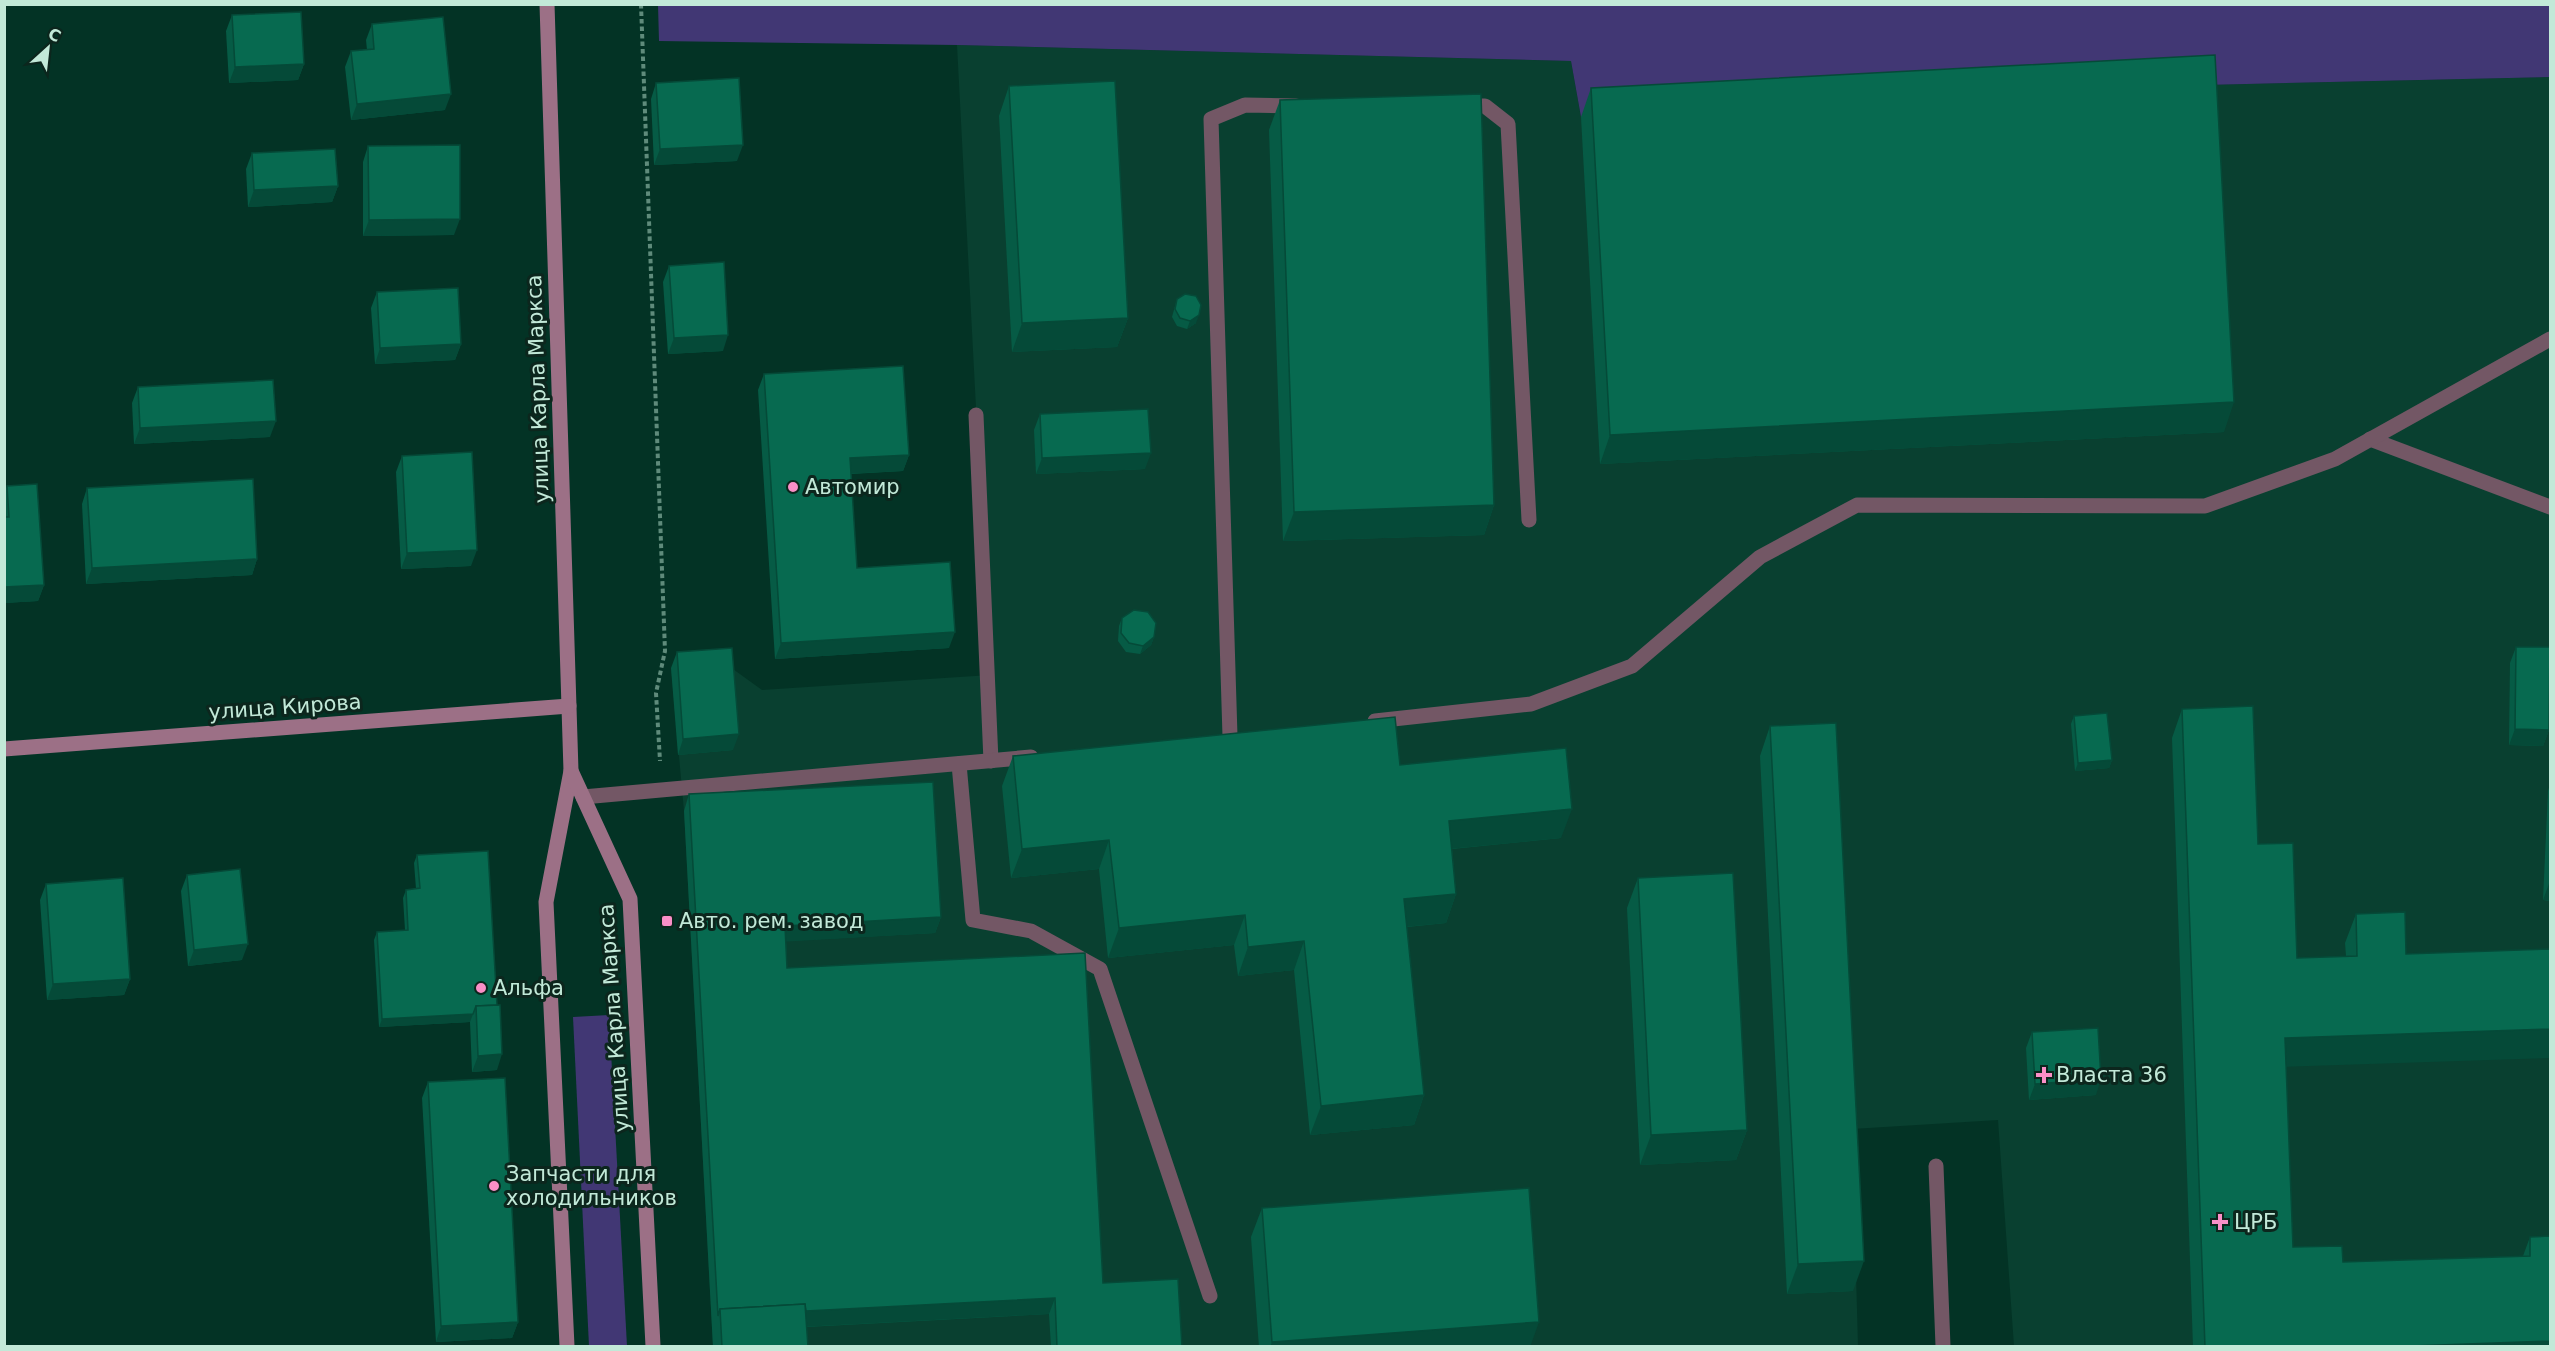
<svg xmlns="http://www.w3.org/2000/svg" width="2555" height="1351" font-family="'DejaVu Sans',sans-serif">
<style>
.built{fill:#094030}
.green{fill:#413774}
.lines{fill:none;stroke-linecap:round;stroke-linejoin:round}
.path{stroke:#5f8b7b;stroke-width:4;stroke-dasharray:4.5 3;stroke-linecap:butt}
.lane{stroke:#735765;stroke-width:15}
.street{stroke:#735765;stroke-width:15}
.secondary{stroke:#9c7086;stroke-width:15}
.wall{fill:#065b45}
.shaded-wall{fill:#054a38}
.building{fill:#076a50;stroke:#054a38;stroke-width:1.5}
.poi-dot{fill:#fa8fc7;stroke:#0c261d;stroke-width:2}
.labels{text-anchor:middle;stroke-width:6;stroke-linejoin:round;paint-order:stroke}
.street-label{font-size:21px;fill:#c2e9d8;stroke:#0c261d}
.poi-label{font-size:21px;fill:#c2e9d8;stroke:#0c261d;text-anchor:start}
</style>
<rect width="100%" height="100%" fill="#033325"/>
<polygon class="built" points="957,45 1571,61 1581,117 2205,85 2550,77 2550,1346 2014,1346 1998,1120 1852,1129 1858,1346 713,1346 684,811 671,668 726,664 762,690 990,675"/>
<g class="green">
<polygon points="2550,4 2550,77 2205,85 1581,117 1571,61 957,45 659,41 658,5"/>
<polygon points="609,1015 627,1346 589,1346 573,1017"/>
</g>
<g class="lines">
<polyline class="path" points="641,4 665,651 656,693 660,761"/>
<g class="lane">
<polyline points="1461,106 1485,106 1508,124 1529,520"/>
<polyline points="976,415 991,761"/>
<polyline points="2370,439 2550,507"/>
<polyline points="1375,721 1531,704 1632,666 1760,557 1857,505 2205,506 2335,459 2550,339"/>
<polyline points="1230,736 1211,119 1245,105 1296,106"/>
<polyline points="959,764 973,920 1031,931 1100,969 1210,1296"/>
<polyline points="583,797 1031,757"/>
</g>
<polyline class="street" points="1936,1166 1943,1346"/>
<g class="secondary">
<polyline points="547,4 571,771 546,902 567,1346"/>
<polyline points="4,749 569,706"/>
<polyline points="571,771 630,899 653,1346"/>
</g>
</g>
<g class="wall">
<polygon points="232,15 304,64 298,80 229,83 226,31"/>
<polygon points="372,24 445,110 351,120 345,67 351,51 367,50 366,40"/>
<polygon points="656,83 737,161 654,165 651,99"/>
<polygon points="1009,86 1128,318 1117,347 1012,352 999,116"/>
<polygon points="1591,88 2224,432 1600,464 1581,117"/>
<polygon points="1280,100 1494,505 1484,535 1283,541 1269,130"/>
<polygon points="368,146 454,235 363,236 363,162"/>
<polygon points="252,153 338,186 332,202 248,207 246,169"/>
<polygon points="669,266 723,351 668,354 663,282"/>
<polygon points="377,292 461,344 455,360 375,364 371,308"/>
<polygon points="1177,299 1196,323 1187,329 1177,326 1172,317"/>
<polygon points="764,374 909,455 903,471 851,474 857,568 949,648 775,659 758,390"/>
<polygon points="138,387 270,437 134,444 132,403"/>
<polygon points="1040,414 1145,469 1036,474 1034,430"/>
<polygon points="402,456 471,566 401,569 396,472"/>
<polygon points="7,486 44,585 38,601 4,603 4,493"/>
<polygon points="87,488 257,559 252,575 86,584 82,504"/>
<polygon points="1122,618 1154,637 1151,645 1140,654 1126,652 1118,641 1119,626"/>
<polygon points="2516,647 2549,730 2543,746 2509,745 2510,663"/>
<polygon points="677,652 733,750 678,755 671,668"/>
<polygon points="2182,709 2258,844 2297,958 2346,956 2345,943 2356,914 2405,912 2286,1067 2293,1247 2343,1262 2523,1256 2530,1237 2550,1347 2193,1347 2172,738"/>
<polygon points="2074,716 2112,760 2109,768 2075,771 2071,724"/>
<polygon points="1770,726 1853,1291 1787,1294 1760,756"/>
<polygon points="1013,756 1400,765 1561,838 1452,849 1456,894 1446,923 1407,927 1424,1095 1414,1125 1310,1135 1294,970 1238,976 1234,945 1108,958 1099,869 1011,878 1002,786"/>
<polygon points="2550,784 2550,901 2543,900 2548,791"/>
<polygon points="689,794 941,917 935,933 786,941 787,968 1103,1283 1182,1347 1051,1347 1049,1314 806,1327 808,1347 713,1347 684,811"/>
<polygon points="488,851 497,1070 472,1072 470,1022 379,1027 374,940 377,932 405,930 403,898 406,890 416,889 414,863 417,855"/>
<polygon points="187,875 242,960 188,966 181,891"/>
<polygon points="1638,878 1747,1130 1736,1160 1640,1165 1627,908"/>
<polygon points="46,884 130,979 124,995 47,1000 40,900"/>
<polygon points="2032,1032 2096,1095 2029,1100 2026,1048"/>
<polygon points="428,1082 518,1322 512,1338 436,1342 422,1098"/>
<polygon points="1262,1208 1530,1347 1259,1347 1251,1237"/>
</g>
<g class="shaded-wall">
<polygon points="304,64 298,80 229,83 235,67"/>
<polygon points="451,94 445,110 351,120 357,104"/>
<polygon points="743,145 737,161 654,165 660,149"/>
<polygon points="338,186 332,202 248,207 254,190"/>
<polygon points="460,219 454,235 363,236 369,220"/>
<polygon points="1199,315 1196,323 1187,329 1190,321"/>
<polygon points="1128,318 1117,347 1012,352 1022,323"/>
<polygon points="728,335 723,351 668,354 674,338"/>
<polygon points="461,344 455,360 375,364 380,348"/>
<polygon points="2234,402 2224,432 1600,464 1610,435"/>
<polygon points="276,421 270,437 134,444 140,428"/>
<polygon points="1151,453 1145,469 1036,474 1042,458"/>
<polygon points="909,455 903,471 844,474 850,458"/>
<polygon points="1494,505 1484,535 1283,541 1294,512"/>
<polygon points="477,550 471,566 401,569 407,553"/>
<polygon points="257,559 252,575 86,584 92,568"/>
<polygon points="44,585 38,601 4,603 4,587"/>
<polygon points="955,632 949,648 775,659 781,643"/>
<polygon points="1154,637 1151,645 1140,654 1143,646"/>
<polygon points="2515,729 2549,730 2543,746 2509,745"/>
<polygon points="739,734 733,750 678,755 683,739"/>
<polygon points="2112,760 2109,768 2075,771 2078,763"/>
<polygon points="1572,809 1561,838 1438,850 1449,821"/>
<polygon points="1109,840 1099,869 1011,878 1022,849"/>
<polygon points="2550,881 2550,901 2543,900"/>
<polygon points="1456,894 1446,923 1393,928 1404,899"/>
<polygon points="1245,915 1234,945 1108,958 1119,928"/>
<polygon points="941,917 935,933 779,942 785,926"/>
<polygon points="1304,941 1294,970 1238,976 1248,947"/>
<polygon points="248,944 242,960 188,966 194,950"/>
<polygon points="130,979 124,995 47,1000 53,984"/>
<polygon points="473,1014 470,1022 379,1027 382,1019"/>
<polygon points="2550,1029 2550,1058 2275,1067 2285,1038"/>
<polygon points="502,1054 497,1070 472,1072 478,1056"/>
<polygon points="2101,1079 2096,1095 2029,1100 2035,1084"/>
<polygon points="1424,1095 1414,1125 1310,1135 1321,1106"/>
<polygon points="1747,1130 1736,1160 1640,1165 1651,1135"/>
<polygon points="1864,1261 1853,1291 1787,1294 1798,1264"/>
<polygon points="1055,1298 1049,1314 722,1331 721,1316"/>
<polygon points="518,1322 512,1338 436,1342 441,1326"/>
<polygon points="1539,1322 1530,1347 1270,1347 1272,1342"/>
<polygon points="2550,1341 2550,1347 2384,1347"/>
</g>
<g class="building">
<polygon points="301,12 304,64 235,67 232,15"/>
<polygon points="443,17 451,94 357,104 351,51 374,49 372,24"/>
<polygon points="2215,55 2234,402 1610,435 1591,88"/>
<polygon points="739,78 743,145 660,149 656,83"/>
<polygon points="1115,81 1128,318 1022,323 1009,86"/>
<polygon points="1481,94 1494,505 1294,512 1280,100"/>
<polygon points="460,145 460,219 369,220 368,146"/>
<polygon points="335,149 338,186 254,190 252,153"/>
<polygon points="724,262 728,335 674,338 669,266"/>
<polygon points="458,288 461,344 380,348 377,292"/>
<polygon points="1185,294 1196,296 1201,305 1199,315 1190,321 1180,318 1175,309 1177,299"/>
<polygon points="903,366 909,455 850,458 857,568 950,562 955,632 781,643 764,374"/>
<polygon points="273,380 276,421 140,428 138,387"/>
<polygon points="1148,409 1151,453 1042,458 1040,414"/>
<polygon points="472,452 477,550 407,553 402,456"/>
<polygon points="253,479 257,559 92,568 87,488"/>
<polygon points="37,484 44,585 4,587 4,517 9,517 7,486"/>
<polygon points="1134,610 1148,612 1156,623 1154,637 1143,646 1129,643 1121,633 1122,618"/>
<polygon points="2516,647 2550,647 2549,730 2515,729"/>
<polygon points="732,648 739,734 683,739 677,652"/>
<polygon points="2253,706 2258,844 2293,843 2297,958 2357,956 2356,914 2405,912 2406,954 2550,949 2550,1029 2285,1038 2293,1247 2342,1246 2343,1262 2530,1256 2530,1237 2550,1236 2550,1341 2384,1347 2205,1347 2182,709"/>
<polygon points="2107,713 2112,760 2078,763 2074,716"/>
<polygon points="1395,717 1400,765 1566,748 1572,809 1449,821 1456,894 1404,899 1424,1095 1321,1106 1304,941 1248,947 1245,915 1119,928 1109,840 1022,849 1013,756"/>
<polygon points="1836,723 1864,1261 1798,1264 1770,726"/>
<polygon points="933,782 941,917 785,926 787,968 1085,953 1103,1283 1178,1279 1182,1347 1057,1347 1055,1298 806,1311 805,1304 720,1309 718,1316 689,794"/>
<polygon points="488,851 497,1005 476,1006 473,1014 382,1019 377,932 408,930 406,890 420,888 417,855"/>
<polygon points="240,869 248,944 194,950 187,875"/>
<polygon points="1733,873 1747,1130 1651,1135 1638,878"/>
<polygon points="123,878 130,979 53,984 46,884"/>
<polygon points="500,1005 502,1054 478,1056 476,1006"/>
<polygon points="2098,1028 2101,1079 2035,1084 2032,1032"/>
<polygon points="505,1078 518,1322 441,1326 428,1082"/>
<polygon points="1529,1188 1539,1322 1272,1342 1262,1208"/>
<polygon points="805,1304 808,1347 722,1347 720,1309"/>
</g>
<g class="poi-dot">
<circle cx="793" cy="487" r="6"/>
<rect x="661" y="915" width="12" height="12" rx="3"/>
<circle cx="481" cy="988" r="6"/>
<path d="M2041 1066h6v6h6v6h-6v6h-6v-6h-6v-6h6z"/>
<circle cx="494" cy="1186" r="6"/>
<path d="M2217 1213h6v6h6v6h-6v6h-6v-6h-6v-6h6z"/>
</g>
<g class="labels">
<g class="street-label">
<text transform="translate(538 389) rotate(-92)" y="7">улица Карла Маркса</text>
<text transform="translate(285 707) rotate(-4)" y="7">улица Кирова</text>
<text transform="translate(614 1018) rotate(-94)" y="7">улица Карла Маркса</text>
</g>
<g class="poi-label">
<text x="805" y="494">Автомир</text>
<text x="679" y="928">Авто. рем. завод</text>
<text x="493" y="995">Альфа</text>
<text x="2056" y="1082">Власта 36</text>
<text x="506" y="1181">Запчасти для<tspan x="506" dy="24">холодильников</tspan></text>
<text x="2234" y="1229">ЦРБ</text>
</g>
</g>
<rect width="2555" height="1351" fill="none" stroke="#c2e9d8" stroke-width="12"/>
<g transform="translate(48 48) rotate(27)" stroke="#0c261d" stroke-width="4.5" paint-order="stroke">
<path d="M0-4.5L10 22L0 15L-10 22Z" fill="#c2e9d8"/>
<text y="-9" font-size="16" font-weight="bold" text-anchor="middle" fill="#c2e9d8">С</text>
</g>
</svg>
